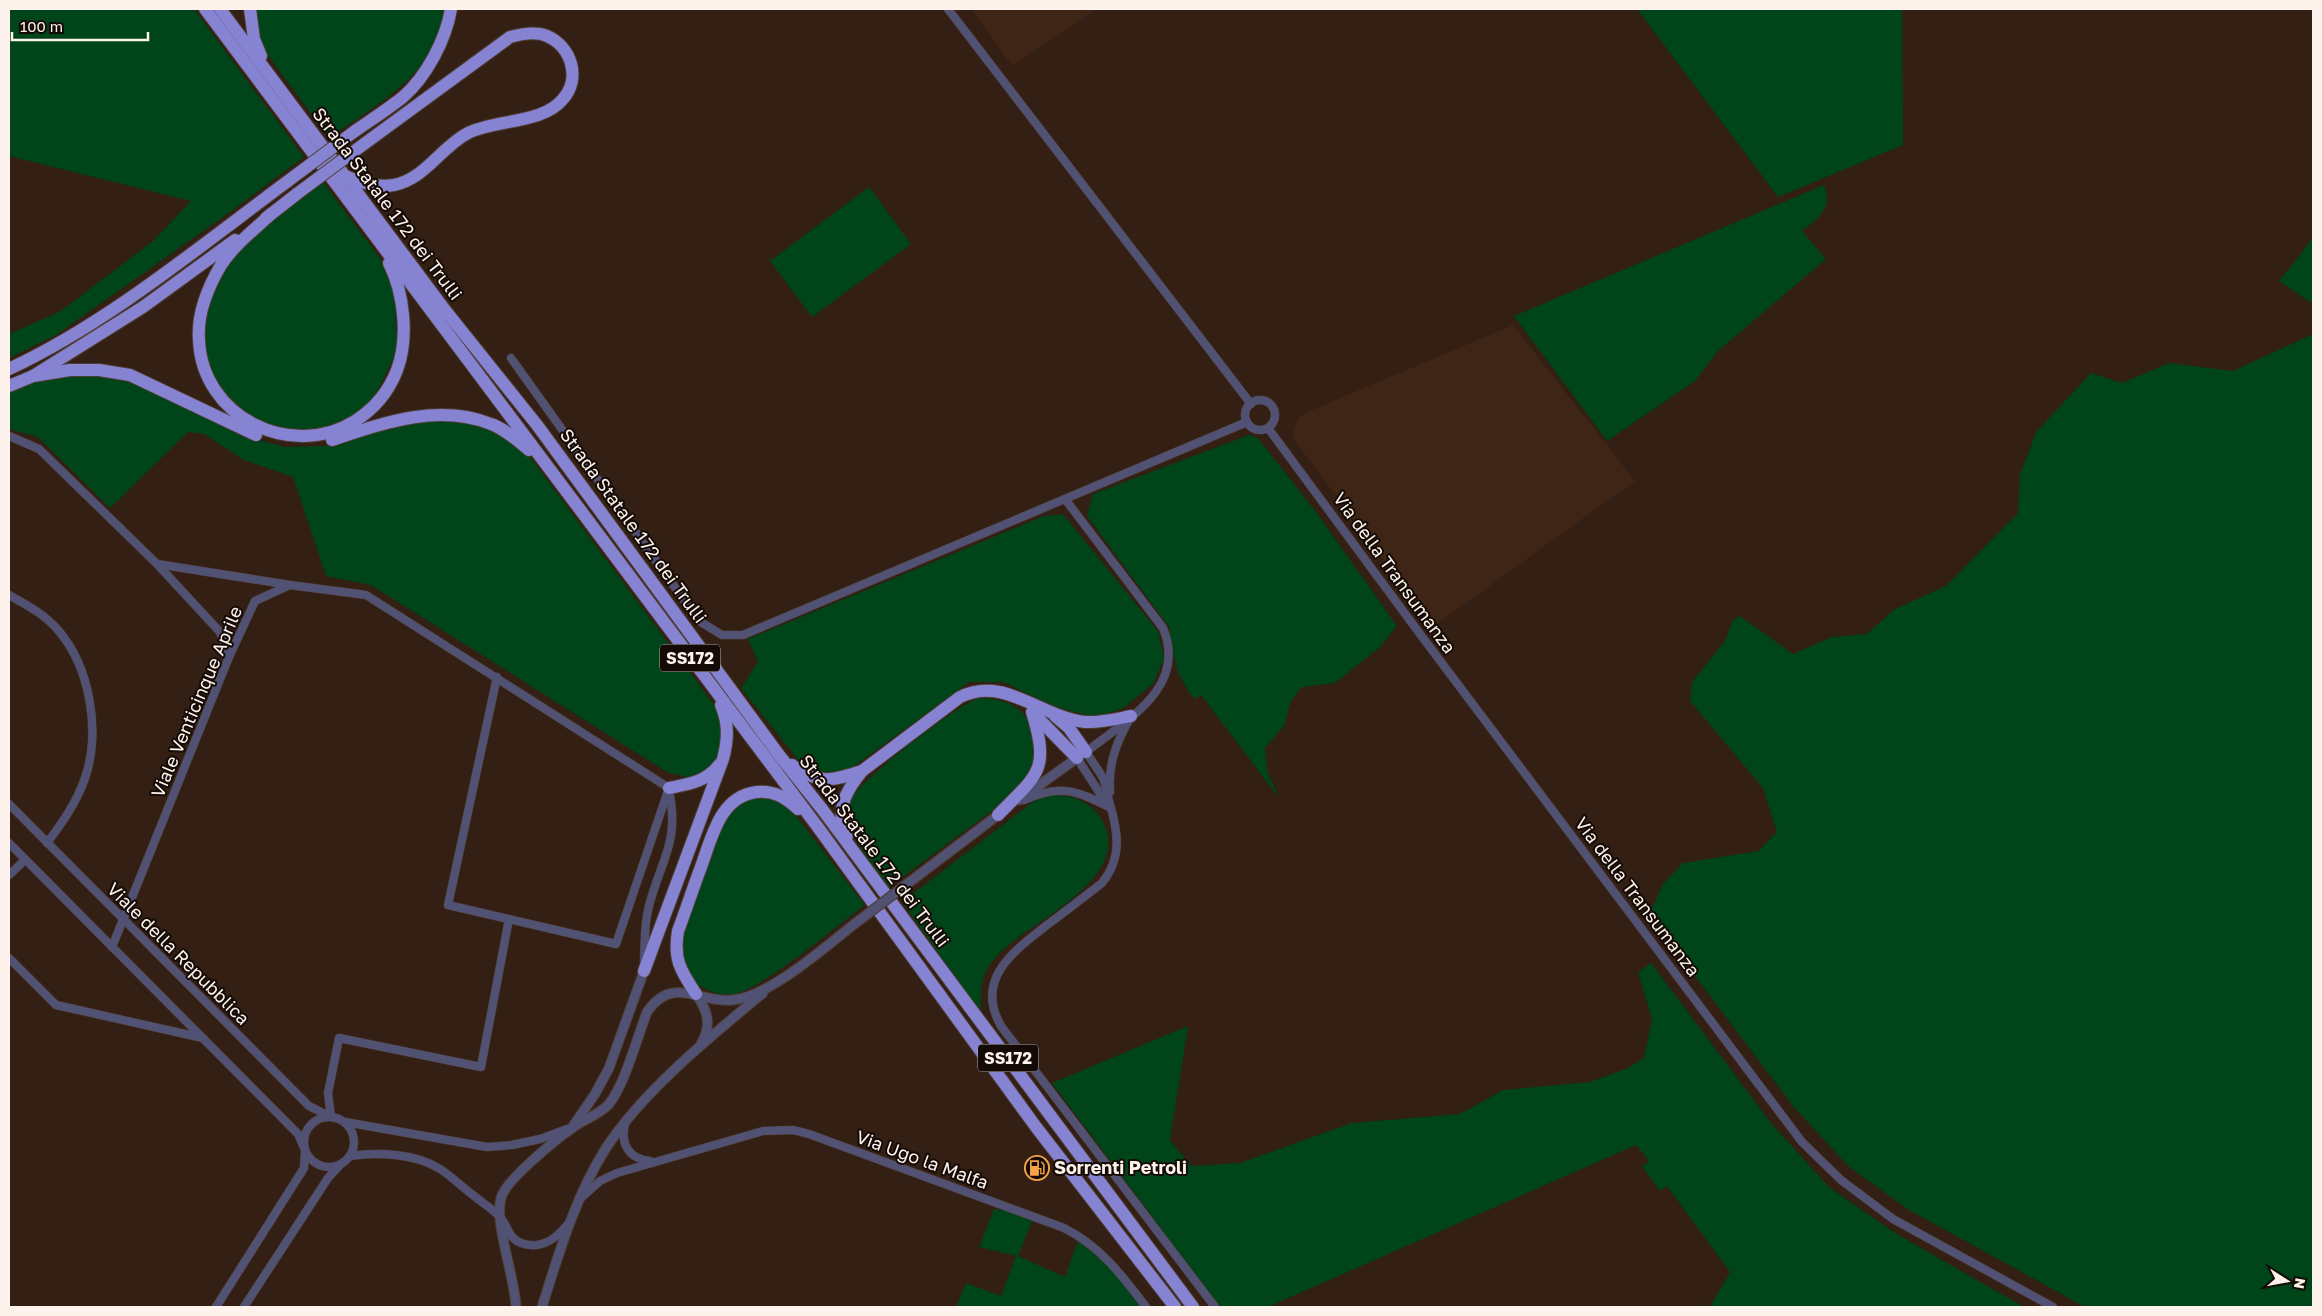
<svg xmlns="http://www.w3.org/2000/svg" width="2322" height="1316" font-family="'Golos Text',sans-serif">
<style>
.built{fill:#3f2515}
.green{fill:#00441a}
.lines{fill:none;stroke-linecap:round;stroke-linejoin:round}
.minor-casing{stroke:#4f3d31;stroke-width:9}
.tertiary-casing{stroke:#4f3d31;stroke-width:11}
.trunk-casing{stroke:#4f3d31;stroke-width:14}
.minor{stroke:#515173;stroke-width:8}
.tertiary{stroke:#515173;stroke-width:9}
.trunk{stroke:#8684d2;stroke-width:12}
.tertiary-bridge-casing{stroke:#4f3d31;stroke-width:11;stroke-linecap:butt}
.trunk-bridge-casing{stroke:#4f3d31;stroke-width:14;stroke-linecap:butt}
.tertiary-bridge{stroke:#515173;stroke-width:9}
.trunk-bridge{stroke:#8684d2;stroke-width:12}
.labels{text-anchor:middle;stroke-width:4;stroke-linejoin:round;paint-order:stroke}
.shield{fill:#140b06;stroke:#b8ada7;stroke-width:1}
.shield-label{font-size:16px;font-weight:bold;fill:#fef3ec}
.street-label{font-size:18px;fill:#fef3ec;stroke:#140b06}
.poi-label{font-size:18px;font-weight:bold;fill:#fef3ec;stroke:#140b06;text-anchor:start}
</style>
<rect width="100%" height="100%" fill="#331f13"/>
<g class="built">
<polygon points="972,9 1096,9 1012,66"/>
<polygon points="1513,325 1635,481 1434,626 1294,440 1294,429 1298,419 1307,412"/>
</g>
<g class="green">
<polygon points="9,9 194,9 304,157 233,210 56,335 9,358 9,334 61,311 153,241 191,201 9,156"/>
<path d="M 254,9 L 447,9 C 442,23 438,39 431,52 C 408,89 363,114 329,138 L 264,50 L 258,34 Z"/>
<polygon points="1637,9 1902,9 1903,145 1778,197"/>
<polygon points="323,182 382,261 394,288 397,351 373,400 349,419 320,431 287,431 258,423 231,404 213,378 203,345 205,316 215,282 247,242"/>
<path d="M 1824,185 C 1833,210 1819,217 1802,231 L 1826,259 L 1718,351 L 1695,381 L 1607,441 L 1514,316 Z"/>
<polygon points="869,187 911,244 812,317 770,261"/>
<polygon points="2313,238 2313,304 2279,281"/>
<polygon points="2313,334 2313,1307 2085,1307 1909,1210 1848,1166 1793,1106 1649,915 1663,884 1683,863 1758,851 1777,832 1763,788 1690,701 1692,682 1725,641 1733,620 1740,616 1793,654 1832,637 1867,634 1895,609 1946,586 2018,513 2020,475 2036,432 2091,373 2122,383 2169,363 2233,371"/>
<polygon points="90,372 137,381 253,438 284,447 324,446 425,417 464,419 498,430 527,453 718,710 724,730 716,761 712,768 690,778 667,772 371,585 326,576 293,477 244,460 204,434 188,432 110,508 38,437 9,429 9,393 40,379"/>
<polygon points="1249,435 1258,438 1316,512 1397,626 1379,648 1335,683 1302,687 1291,701 1284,726 1265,748 1267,771 1279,798 1201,695 1195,699 1189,693 1177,670 1169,627 1087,516 1093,494"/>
<path d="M 1063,514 L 1158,631 L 1164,658 L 1154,683 L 1122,709 L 1093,717 L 1056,707 L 1003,682 L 969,682 L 856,765 C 835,776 817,776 799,761 L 741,688 L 758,662 L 748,639 L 1044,516 Z"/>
<path d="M 978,698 C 997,697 1020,704 1029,722 C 1034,733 1034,749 1037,761 L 1016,793 L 889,887 C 877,869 853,843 849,822 C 848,815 849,803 853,796 C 865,777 956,706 978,698 Z"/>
<path d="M 1053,795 C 1072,795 1092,802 1102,820 C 1135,880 1028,921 997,956 C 979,976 981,987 981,1013 L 902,902 L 1034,801 Z"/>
<path d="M 757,796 L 777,799 L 793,812 L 865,905 C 840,923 760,991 734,994 C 713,997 690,984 682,964 C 675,943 710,849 720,826 C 724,819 731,811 736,805 C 741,800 751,798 757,796 Z"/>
<polygon points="1651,963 1771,1123 1829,1187 1895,1233 2024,1307 1710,1307 1730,1272 1667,1186 1660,1191 1642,1166 1649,1161 1636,1145 1268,1307 1220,1307 1052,1083 1188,1026 1170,1140 1191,1166 1240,1163 1352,1123 1460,1114 1503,1090 1590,1082 1628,1068 1644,1058 1652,1019 1638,972"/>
<polygon points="994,1209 1005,1210 1033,1219 1018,1256 1065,1277 1078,1241 1103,1257 1141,1307 956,1307 966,1283 1001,1296 1016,1256 979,1247"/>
</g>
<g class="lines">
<defs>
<g id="minor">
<polyline points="948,9 1251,404"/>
<polyline points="511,358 699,621 722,635 743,635 1247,422"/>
<circle cx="1260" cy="415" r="15"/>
<polyline points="1268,428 1420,634 1802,1142 1841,1180 1893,1219 2053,1307"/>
<polyline points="9,436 39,449 157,564 290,585"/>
<path d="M 1065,499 L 1163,628 C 1188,688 1126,720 1086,752 C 1091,760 1098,769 1103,778 C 1106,785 1107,794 1109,801 C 1118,831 1123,857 1102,883 C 1084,897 1066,911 1047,925 C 1014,951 974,979 1001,1026 L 1215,1307"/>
<polyline points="157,564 220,632 229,657"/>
<path d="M 9,595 C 27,605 44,614 58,630 C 90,667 101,731 85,778 C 77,802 62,823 47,843"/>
<polyline points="497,677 448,905 616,944 669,788"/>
<polyline points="1077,758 1108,806"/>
<path d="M 1110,792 C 1108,765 1116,743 1129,720"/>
<path d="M 1024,800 C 1060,784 1075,790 1109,807"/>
<polyline points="9,804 309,1106 331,1117"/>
<polyline points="9,843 298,1134 305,1150 304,1168 216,1307"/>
<polyline points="9,875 25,860"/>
<polyline points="112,947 229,657 255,601 290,585 366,595 669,788"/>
<polyline points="9,958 56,1005 203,1038"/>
<path d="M 644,961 C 645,942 644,924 649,906 C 661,859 680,843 669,790"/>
<polyline points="331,1117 328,1093 339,1038 481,1067 509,919"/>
<circle cx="329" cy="1142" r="25"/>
<polyline points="345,1122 487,1147 512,1145 540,1139 567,1129"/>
<path d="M 625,1124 C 620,1144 629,1159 650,1161"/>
<path d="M 350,1156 C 377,1152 415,1153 440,1169 C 451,1176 462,1187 473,1195 C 481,1202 493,1209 500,1217 C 508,1226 508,1238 521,1243 C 540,1250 556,1239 567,1225"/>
<path d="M 581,1198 L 600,1181 L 617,1173 L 763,1131 L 793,1130 L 809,1134 L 1064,1228 C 1100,1246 1122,1275 1146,1307"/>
<polyline points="244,1307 328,1178 341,1164"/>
</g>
<g id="tertiary">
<polyline points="1019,800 1081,755"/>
<polyline points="907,884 1002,812"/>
<path d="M 696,994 C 708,1011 712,1025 701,1044"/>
<polyline points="573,1126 595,1094 609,1068 644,971"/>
<path d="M 516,1307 C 515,1278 494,1222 501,1198 C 505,1181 555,1140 571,1129 C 583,1119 598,1116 609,1104 C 625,1084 637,1038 647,1012 C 673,974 699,1004 733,1000 C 772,996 829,943 861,919"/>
<path d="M 542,1307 C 559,1253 575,1197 606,1148 C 643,1091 710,1037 763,993"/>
</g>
<g id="trunk">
<polyline points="205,9 817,826 1036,1127 1175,1307"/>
<polyline points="220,9 445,310 537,425 779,755 822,809 1193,1307"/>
<polyline points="250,9 254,39 261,56"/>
<path d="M 355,131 C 371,120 388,109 403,97 C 427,76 446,39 451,9"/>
<path d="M 343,175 C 359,182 376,188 394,185 C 425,179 441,147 468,133 C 496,119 543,124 563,99 C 581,79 572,47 547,36 C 536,31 521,34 510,37 L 364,144"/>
<path d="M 271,214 C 254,230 234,245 221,265 C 208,287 197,315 199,340 C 202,417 291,461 355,421 C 374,409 389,391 397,370 C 409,338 404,293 389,263"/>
<polyline points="266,218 298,193"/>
<path d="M 9,369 C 108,323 200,246 288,181"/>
<polyline points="33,376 70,370 99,370 130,375 256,435"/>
<polyline points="9,386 33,376 143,307 235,240"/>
<path d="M 332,440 C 383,423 438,403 491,424 C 505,429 518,441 529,450"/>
<polyline points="1034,714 1077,758"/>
<polyline points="1055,716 1069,728 1086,752"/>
<path d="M 792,765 C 819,785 832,781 862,771"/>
<path d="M 669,788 C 689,784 706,782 719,765"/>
<path d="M 998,815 C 1038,774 1050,771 1032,712"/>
<path d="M 847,836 C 835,810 845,792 862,771 L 960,697 C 1004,675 1040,717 1085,722 C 1101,723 1116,719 1131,716"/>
<path d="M 644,971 L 723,759 C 728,740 729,724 721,705"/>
<path d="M 696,994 C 681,971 673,960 678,931 C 686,910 693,888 701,867 C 712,837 720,796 757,792 C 774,790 786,798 798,809"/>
</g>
</defs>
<use href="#minor" class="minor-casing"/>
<use href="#tertiary" class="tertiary-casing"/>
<use href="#trunk" class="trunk-casing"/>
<use href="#minor" class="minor"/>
<use href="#tertiary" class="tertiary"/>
<use href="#trunk" class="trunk"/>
<defs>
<polyline id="tertiary-bridge" points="861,919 907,884"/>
<g id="trunk-bridge">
<polyline points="288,181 355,131"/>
<polyline points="298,193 364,144"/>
</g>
</defs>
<use href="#tertiary-bridge" class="tertiary-bridge-casing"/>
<use href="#trunk-bridge" class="trunk-bridge-casing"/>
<use href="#tertiary-bridge" class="tertiary-bridge"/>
<use href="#trunk-bridge" class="trunk-bridge"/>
</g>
<defs>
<symbol id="fuel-ring" viewBox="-11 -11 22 22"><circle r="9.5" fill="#140b06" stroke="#f7a248" stroke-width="1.5"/><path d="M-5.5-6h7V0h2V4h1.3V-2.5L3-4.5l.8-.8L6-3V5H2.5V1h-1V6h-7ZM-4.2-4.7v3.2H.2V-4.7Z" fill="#f7a248"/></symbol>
</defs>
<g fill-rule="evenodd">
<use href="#fuel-ring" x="1023" y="1154" width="28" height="28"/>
</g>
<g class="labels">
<g class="shield">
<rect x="660" y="644.5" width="60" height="27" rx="4"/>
<rect x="978" y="1044.5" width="60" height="27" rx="4"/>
</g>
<g class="shield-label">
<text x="690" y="664">SS172</text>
<text x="1008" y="1064">SS172</text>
</g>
<g class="street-label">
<text transform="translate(387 204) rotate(53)" y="6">Strada Statale 172 dei Trulli</text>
<text transform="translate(633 526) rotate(54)" y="6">Strada Statale 172 dei Trulli</text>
<text transform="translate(1394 573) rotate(54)" y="6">Via della Transumanza</text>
<text transform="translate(197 702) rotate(-67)" y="6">Viale Venticinque Aprile</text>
<text transform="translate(874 851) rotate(53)" y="6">Strada Statale 172 dei Trulli</text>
<text transform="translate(1637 897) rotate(53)" y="6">Via della Transumanza</text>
<text transform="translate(178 954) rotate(45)" y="6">Viale della Repubblica</text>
<text transform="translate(922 1160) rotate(20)" y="6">Via Ugo la Malfa</text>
</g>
<g class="poi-label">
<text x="1054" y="1174">Sorrenti Petroli</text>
</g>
</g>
<rect width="2322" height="1316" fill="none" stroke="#fef3ec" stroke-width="20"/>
<g transform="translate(2287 1281) rotate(101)" stroke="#140b06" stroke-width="4" paint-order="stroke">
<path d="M0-4L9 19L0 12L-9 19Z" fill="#fef3ec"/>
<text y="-8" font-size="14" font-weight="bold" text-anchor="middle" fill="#fef3ec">N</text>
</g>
<path d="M12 32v8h136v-8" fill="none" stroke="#fef3ec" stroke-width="2.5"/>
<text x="20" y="32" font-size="15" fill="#fef3ec" stroke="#140b06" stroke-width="4" paint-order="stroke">100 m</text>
</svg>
